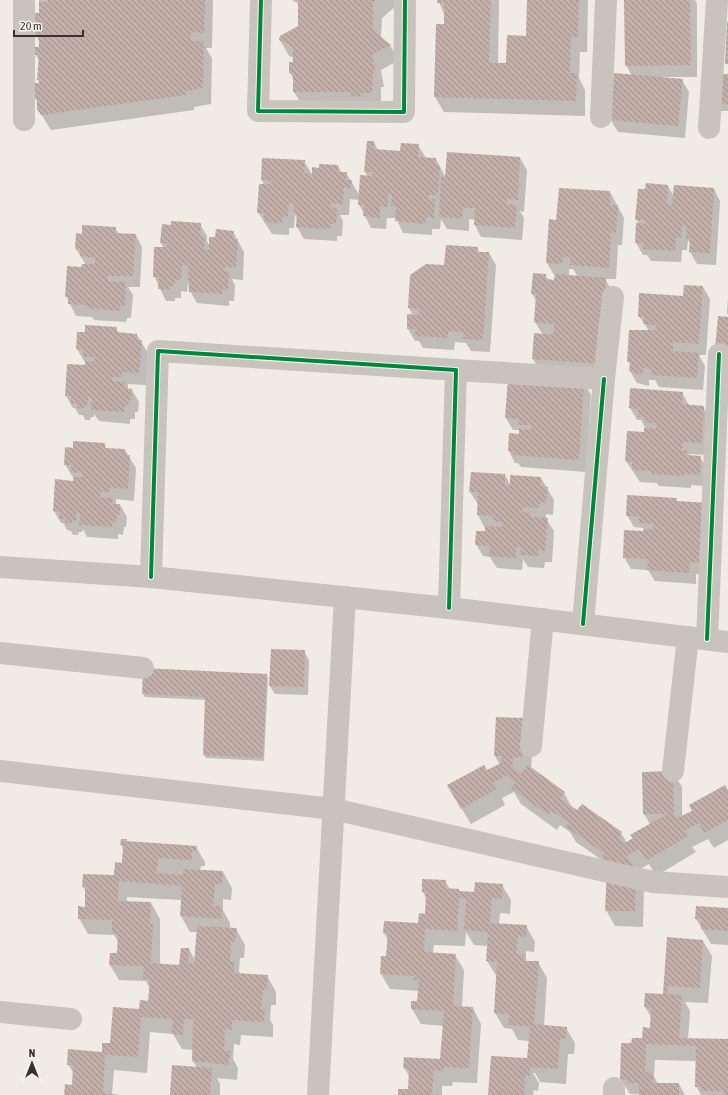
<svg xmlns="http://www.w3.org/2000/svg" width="728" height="1095" font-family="'Asap Condensed',sans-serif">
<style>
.shadow{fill:#0003;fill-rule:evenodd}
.building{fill:url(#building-back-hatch)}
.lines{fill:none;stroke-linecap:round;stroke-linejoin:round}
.minor{stroke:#c9c3be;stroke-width:22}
.cycleway-casing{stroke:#fbf5ee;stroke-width:6}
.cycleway{stroke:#00873e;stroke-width:4}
</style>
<defs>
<pattern id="building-back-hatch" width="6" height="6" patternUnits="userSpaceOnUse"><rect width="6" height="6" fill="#c3afa7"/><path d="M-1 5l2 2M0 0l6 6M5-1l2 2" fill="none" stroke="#a08f88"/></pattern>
</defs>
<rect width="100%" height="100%" fill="#f0ebe5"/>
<g class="shadow">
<polygon points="39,0 213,0 212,48 206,48 212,58 211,104 194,107 194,110 51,130 38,109 38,103 35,98 40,84 38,80 38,67 40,62 36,55 36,48 40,48 40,42 36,36 40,14"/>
<polygon points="292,0 394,0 397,5 382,18 381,38 390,45 399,60 381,70 384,87 381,87 381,108 303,107 294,92 294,80 290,73 294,58 289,56 280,40 299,26 299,4"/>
<polygon points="438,0 499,0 498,64 507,64 527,37 528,0 588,0 587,52 580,52 579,78 585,90 585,116 444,112 435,97 445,16"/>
<polygon points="625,0 695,0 697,4 697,77 664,77 664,79 682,80 689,92 685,138 618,132 611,120 632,76 626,65"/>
<polygon points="728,75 728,111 721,111 716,103"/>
<polygon points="374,142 378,150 401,152 418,145 426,158 436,159 446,178 520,158 527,170 524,212 520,211 524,218 522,240 481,237 475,225 475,220 469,219 469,231 447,229 441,219 440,229 432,229 432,235 403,233 396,218 387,218 386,229 371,228 359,204 359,200 350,199 349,215 340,215 343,221 342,236 337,236 337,241 304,239 297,227 298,219 295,215 294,228 289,228 289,235 272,234 258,212 264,185 262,180 304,161 313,176 320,169 338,166 342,173 346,173 360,196 368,177 365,172"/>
<polygon points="668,186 674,197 714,189 720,201 716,265 697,264 690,252 690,244 688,240 687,250 682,250 681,262 651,261 647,255 643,255 636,243 639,224 636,219"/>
<path d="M 610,192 L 624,218 L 622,245 L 618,245 L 616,279 L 605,279 L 612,291 L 607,376 L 540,371 L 533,359 L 535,334 L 543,335 L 535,322 L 537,302 L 532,294 L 545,275 L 549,281 L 555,281 L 556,275 L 554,275 L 547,263 L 550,220 L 557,221 ZM 569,269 L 573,269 L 578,277 L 569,276 Z"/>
<polygon points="200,224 207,236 207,241 210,247 216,239 233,232 244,252 243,280 232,279 235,285 234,301 229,301 229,306 197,303 190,291 190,283 188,283 187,292 181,291 181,298 175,298 175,301 166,301 154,276 164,248 161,243"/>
<polygon points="115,228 119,234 136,235 142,247 140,287 128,287 133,295 131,318 127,318 126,322 94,320 92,317 76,316 66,296 82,268 86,265 76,249 83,235"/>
<polygon points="477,248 480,253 489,253 496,265 490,352 471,351 466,343 455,342 454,350 423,348 419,341 415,341 408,329 413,316 409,308 445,266"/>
<polygon points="703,287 710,299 706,355 699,355 705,366 703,390 659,387 655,380 649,380 649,386 637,383 630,371 631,366 628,361 649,331 639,316 684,297"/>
<polygon points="728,298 728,315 727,313"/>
<polygon points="116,328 119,334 137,335 148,353 146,385 128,384 128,390 132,390 139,402 138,412 135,412 135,419 130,419 130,424 99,421 94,414 94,417 91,417 90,420 85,420 83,415 79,415 75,408 73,408 66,396 85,366 86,361 84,361 77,349 78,333"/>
<polygon points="584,383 591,395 586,472 521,467 518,463 515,463 509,451 520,435 520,430 513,430 506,418"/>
<polygon points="682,393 689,405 703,407 710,419 708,455 689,454 689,456 700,457 707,469 706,486 691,485 691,488 659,486 657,483 640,482 626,461 628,432 645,433 645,428 641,420 637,420 630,408"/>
<polygon points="104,444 107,449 125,450 136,468 134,501 116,499 116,505 120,505 127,517 126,527 124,527 123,535 118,534 118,539 87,537 83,529 82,532 79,532 78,535 73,535 71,531 67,530 63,523 61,523 54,511 56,480 73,482 74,477 72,476 65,464 74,449"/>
<polygon points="505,475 511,486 541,478 554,500 553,515 546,514 546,519 554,531 552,562 545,562 544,568 528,567 523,559 522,570 497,568 490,557 483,556 476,544 486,532 486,527 484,527 478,515 478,504 470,492"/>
<polygon points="676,499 678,502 709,504 705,575 696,574 696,584 655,581 648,570 631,569 624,557 645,532 643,528 634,527 627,515"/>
<polygon points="304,651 309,660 308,695 275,694 270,686"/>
<polygon points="266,675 268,678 264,761 206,758 204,755 206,700 145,697 143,694"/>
<polygon points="533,735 531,769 564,793 573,809 578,812 582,805 621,833 627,843 650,824 644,814 673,772 682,787 682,817 728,792 728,840 714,848 708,839 692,847 696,852 656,876 649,864 636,871 644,886 643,927 615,926 606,910 608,870 606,863 576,842 570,832 560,825 557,830 521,804 514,792 502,798 505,805 471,824 448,786 500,765 495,756"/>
<path d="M 126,840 L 127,842 L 196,847 L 205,862 L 205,866 L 201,866 L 200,871 L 223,872 L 232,888 L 231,900 L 223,899 L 223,910 L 230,923 L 230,929 L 236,929 L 245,945 L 244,958 L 240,958 L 239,971 L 241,975 L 267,976 L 276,992 L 276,1005 L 271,1005 L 270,1020 L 273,1025 L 273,1037 L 241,1035 L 240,1045 L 234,1044 L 233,1059 L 238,1068 L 237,1080 L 217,1078 L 220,1084 L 220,1095 L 171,1095 L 197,1068 L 193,1061 L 193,1050 L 182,1049 L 173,1034 L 150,1032 L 147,1073 L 114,1070 L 112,1094 L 120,1095 L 65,1095 L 73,1086 L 74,1074 L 68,1064 L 103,1053 L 149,1002 L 150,989 L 146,981 L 119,980 L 110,965 L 118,954 L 119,943 L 114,935 L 88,934 L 79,918 L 86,908 L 86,891 L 83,887 L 115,876 L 122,864 L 124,849 L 121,845 ZM 127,897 L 182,900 L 181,916 L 190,932 L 198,932 L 196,962 L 189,949 L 180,966 L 160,965 L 160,919 L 151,903 L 127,902 Z"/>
<polygon points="445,881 450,889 459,890 460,892 475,894 502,885 511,900 510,914 500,913 499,924 526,926 535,942 534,952 526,951 526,959 527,962 538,962 547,978 544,1026 566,1028 575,1043 574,1054 568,1054 566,1084 540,1082 535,1073 533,1073 539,1083 538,1091 534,1090 533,1095 489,1095 528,1059 530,1041 518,1040 512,1029 504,1028 495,1013 497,977 487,961 488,946 474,945 466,932 465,946 434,945 433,953 455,955 464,970 462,1007 473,1008 481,1024 477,1083 453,1082 452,1086 442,1086 442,1095 399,1095 409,1090 410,1077 404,1068 441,1060 444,1026 421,1024 412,1009 418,1002 419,991 390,989 381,974 387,957 388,940 384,933 419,924 426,915 427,900 423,892"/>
<polygon points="728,909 728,945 711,944 696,919"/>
<polygon points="668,938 703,941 712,956 708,1003 685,1002 690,1011 688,1040 728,1040 728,1095 701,1095 696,1086 697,1061 655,1060 654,1076 658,1084 679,1084 685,1095 630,1094 621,1079 632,1044 643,1039 650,1029 651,1017 645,1007 664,995"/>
</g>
<g class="building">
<polygon points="48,0 205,0 204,33 191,32 191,41 204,41 203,88 185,91 186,95 41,115 37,109 37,99 34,99 34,83 39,83 39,80 37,80 39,55 35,55 35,47 39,47 39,36 35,36 35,13 39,13 39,2 48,2"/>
<polygon points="298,0 376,0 373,2 373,30 391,45 373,54 373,64 375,64 375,72 373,72 372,93 361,93 361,96 351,96 351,92 293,92 293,73 289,73 289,62 293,62 293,47 279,40 280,36 298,26"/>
<polygon points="437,0 491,0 489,63 506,63 507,35 526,36 527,0 579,0 578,37 571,37 570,73 577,73 576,101 434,97 436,24 444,24 444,3 437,3"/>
<polygon points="624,0 690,0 691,65 625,66"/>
<polygon points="727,22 728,22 728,64 725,64"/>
<polygon points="614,73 683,79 678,126 610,120"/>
<polygon points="716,74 728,74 728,104 715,103"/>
<polygon points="367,141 374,141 374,149 400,151 401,143 419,144 418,157 436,158 435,165 440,166 438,195 429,195 429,199 435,199 434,218 426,217 425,224 395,221 396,207 391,206 392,194 388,194 388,207 380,206 380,218 363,216 364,205 358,205 360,175 372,176 372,172 364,172"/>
<polygon points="447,152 520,157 518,200 507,199 507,204 517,205 515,228 474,225 475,208 463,208 462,219 439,217 441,176 445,177"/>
<polygon points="262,158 305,160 304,173 312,174 312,167 319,168 319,164 338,165 338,172 347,172 346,180 352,180 351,188 344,188 343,204 331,203 330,207 337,208 336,224 331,224 330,229 296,227 297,213 293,213 294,203 289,203 288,216 283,216 282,223 264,222 264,213 257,213 259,184 271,184 272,181 261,180"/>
<polygon points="646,183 668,185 667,205 672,205 674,185 714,188 710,253 689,252 690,239 686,238 687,226 682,226 681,238 676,238 675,251 643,249 643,243 635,243 636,223 646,224 646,220 635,220 638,189 645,189"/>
<polygon points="559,188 610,191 610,205 618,205 616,233 611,233 609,268 570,265 570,257 563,257 562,264 546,263 549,219 556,220"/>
<polygon points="171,221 201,223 200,236 205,237 204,249 209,250 209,237 215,237 216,229 234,231 233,239 238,239 236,268 224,267 223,271 229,272 228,290 223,289 222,294 189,292 188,265 182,265 181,280 175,280 174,286 169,286 169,290 158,289 159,277 153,277 154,247 167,247 167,244 160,243 162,224 171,225"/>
<polygon points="82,225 116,227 116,233 136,234 133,276 108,276 108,281 126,282 125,306 120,306 120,311 86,308 86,305 68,304 68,297 65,297 67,266 81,267 82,264 95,264 95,258 80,256 80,250 75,249 76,233 82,234"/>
<polygon points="446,245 478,247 477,252 489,252 483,340 463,339 464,332 448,331 448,338 415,336 416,329 407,329 407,314 419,315 419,309 408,308 410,275 426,264 444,265"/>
<polygon points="533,273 546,274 546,279 554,280 555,274 606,278 601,364 532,359 534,333 553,335 554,324 534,322 536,294 531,294"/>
<polygon points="684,285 703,286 699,344 673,342 673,351 699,353 697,378 651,375 652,369 643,368 642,375 629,371 630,362 627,362 629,330 655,330 656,325 643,324 644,317 638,317 639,293 683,296"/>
<polygon points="718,316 728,317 728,354 715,348"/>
<polygon points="85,325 117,327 117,332 137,334 137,340 142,340 139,373 122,372 122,377 112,377 112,381 125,382 124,388 132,389 132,400 129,400 128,407 124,407 124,412 91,410 92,398 88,397 88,405 84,405 84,408 77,408 77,404 71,403 71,396 65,396 67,364 85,365 85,361 95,362 95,357 83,357 83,350 76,349 77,332 85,332"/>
<polygon points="508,377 584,382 579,460 513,455 513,452 508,451 509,433 519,434 519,429 531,430 531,425 519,425 519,419 505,418"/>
<polygon points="630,388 683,392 682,404 704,406 702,443 683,442 682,450 687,451 687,455 701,456 700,475 684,474 684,476 651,474 651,471 632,470 632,462 625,461 627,431 644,432 644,428 656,429 656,423 645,423 645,417 638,417 638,409 629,408"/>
<polygon points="73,441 105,443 105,448 125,449 125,455 130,455 128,489 110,488 110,492 100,492 100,497 113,498 112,504 120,504 120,515 117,515 116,523 112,522 112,527 79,525 80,513 76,513 76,521 72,520 72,524 65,523 65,519 59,519 60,512 53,511 55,479 73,481 73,477 83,477 83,473 71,472 71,465 64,465 65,447 73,448"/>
<polygon points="471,472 505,474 505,485 510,485 510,475 541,477 540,486 548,487 546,503 540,503 539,508 523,507 522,512 531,513 531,517 548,518 545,551 538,550 538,556 520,555 521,547 516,547 516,558 489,556 490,546 475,545 476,531 485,531 485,526 502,527 502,522 493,521 493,516 477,515 478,492 469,492"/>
<polygon points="627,495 677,498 676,501 710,503 701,527 699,563 690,562 689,573 647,570 648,559 623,558 624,530 643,531 644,529 653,529 653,524 639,523 639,516 626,516"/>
<polygon points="271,649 305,650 304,687 269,686"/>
<polygon points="143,668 267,674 263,758 203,755 205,697 142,694"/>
<polygon points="496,717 524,718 522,758 513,757 512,767 521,774 528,765 565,792 560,799 577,810 582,804 622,832 618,838 625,843 633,838 630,835 667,814 643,814 642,772 673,771 674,814 677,818 692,811 689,805 725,785 728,790 728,820 704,833 699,823 684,831 688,836 646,861 639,849 627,856 636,870 635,911 605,911 607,869 602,855 605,854 566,827 569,822 551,811 548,815 511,788 515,782 507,776 494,782 497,789 461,809 447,785 484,765 487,770 501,763 502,756 494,756"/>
<polygon points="121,839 127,839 126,841 197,846 196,851 192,851 192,860 158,858 157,873 183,875 183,869 223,871 222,884 215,884 213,906 222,906 221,919 180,916 182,886 119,881 118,901 151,902 150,924 153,924 151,963 179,965 181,948 189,948 188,963 194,964 197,926 237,928 235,942 231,942 230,961 234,961 234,973 268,975 267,990 263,990 261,1009 265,1009 264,1022 232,1020 232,1030 225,1029 224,1051 230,1051 229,1065 192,1061 193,1019 184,1019 183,1035 172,1034 173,1019 141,1017 138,1057 105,1055 103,1093 117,1095 64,1095 65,1084 72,1085 73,1065 67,1065 68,1049 102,1052 102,1043 110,1043 113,1007 139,1009 140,1000 148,1001 150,980 143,979 144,966 109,965 110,953 117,953 118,934 112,933 112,920 78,919 78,906 85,907 85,887 82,887 83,874 114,875 115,862 122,863 123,845 120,845"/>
<polygon points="422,879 446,880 445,888 459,889 459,891 474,892 475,882 503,884 502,899 492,898 490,923 527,925 526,937 518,936 516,954 524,955 524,961 539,961 534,1024 567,1027 566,1039 560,1038 558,1069 530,1067 530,1076 525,1075 524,1095 488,1095 491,1056 527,1058 530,1027 508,1025 509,1014 494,1013 497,962 486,961 488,932 464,930 466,899 459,898 457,931 425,929 424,952 456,954 453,1006 473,1007 469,1068 444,1067 444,1071 434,1070 432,1095 398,1095 398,1089 408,1089 409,1069 403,1068 404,1057 440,1059 444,1011 411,1009 411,1001 417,1001 419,980 414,980 414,976 380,974 381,956 386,956 388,933 383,933 384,921 418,923 419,913 425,914 426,892 422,892"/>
<polygon points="696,906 728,908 728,931 701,929 701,919 695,919"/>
<polygon points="667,937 703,940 700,988 668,986 667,994 682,995 679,1038 728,1039 728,1095 724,1095 724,1091 701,1091 701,1087 695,1087 696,1046 646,1044 645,1072 653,1073 653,1083 679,1083 679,1095 639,1095 639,1083 627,1083 627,1080 620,1079 621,1043 631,1043 632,1038 642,1038 643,1027 650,1028 651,1008 644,1007 645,993 663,994"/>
<polygon points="172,1065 212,1068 210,1095 170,1095"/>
</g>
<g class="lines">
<g class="minor">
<polyline points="261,0 258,111 404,112 405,0"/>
<polyline points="601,117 606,0"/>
<polyline points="24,120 24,0"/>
<polyline points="709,128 717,0"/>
<polyline points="456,370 604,379 613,297"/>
<polyline points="0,567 151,577 449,608 728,642"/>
<polyline points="151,577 158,351 456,370 449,608"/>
<polyline points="583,624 604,379"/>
<polyline points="707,639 719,354"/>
<polyline points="0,653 143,668"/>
<polyline points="531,746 543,619"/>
<polyline points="0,771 333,809 653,882 728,887"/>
<polyline points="673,771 688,637"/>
<polyline points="0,1012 71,1019"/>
<polyline points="318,1095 345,597"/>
<polyline points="614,1095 614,1088"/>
</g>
<defs>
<g id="cycleway">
<polyline points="261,0 258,111 404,112 405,0"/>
<polyline points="151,577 158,351 456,370 449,608"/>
<polyline points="583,624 604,379"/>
<polyline points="707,639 719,354"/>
</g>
</defs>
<use href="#cycleway" class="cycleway-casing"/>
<use href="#cycleway" class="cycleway"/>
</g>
<g transform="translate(32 1063)" stroke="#fbf5ee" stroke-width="3" paint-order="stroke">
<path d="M0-3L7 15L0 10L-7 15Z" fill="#3b302b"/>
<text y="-6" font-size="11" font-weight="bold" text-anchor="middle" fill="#3b302b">N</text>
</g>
<path d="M14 30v6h69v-6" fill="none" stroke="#3b302b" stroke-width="2"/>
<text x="20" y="30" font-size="12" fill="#3b302b" stroke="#fbf5ee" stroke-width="3" paint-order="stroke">20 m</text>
</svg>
